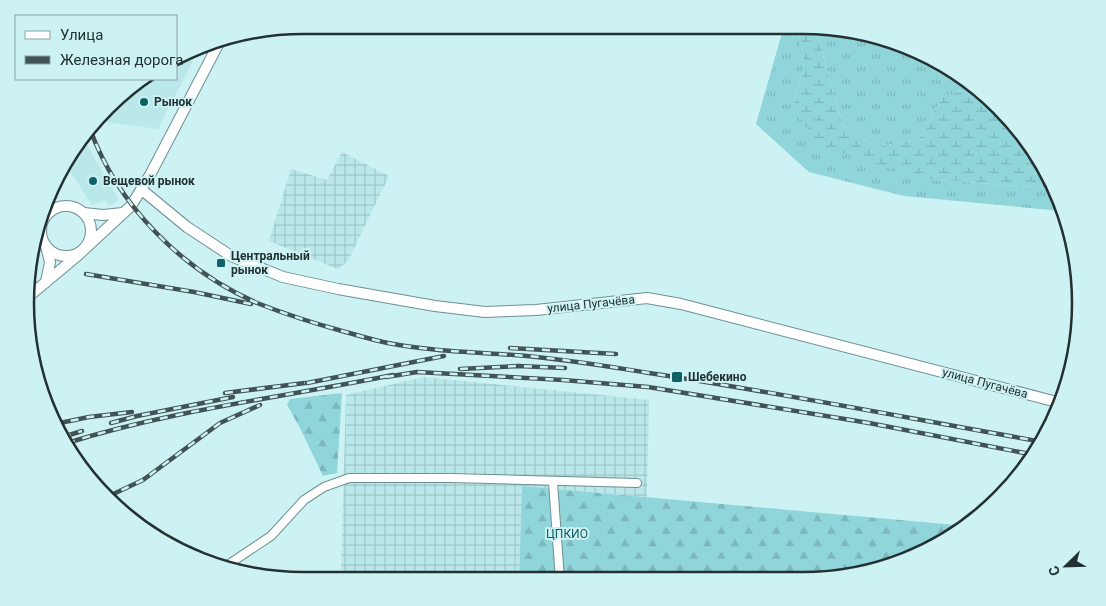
<svg xmlns="http://www.w3.org/2000/svg" width="1106" height="606" font-family="Roboto,sans-serif">
<style>
.built{fill:#b9e7ea}
.industrial{fill:url(#industrial-grid)}
.grass{fill:url(#grass-tufts)}
.forest{fill:url(#forest-firs)}
.wetland{fill:url(#wetland-marsh)}
.lines{fill:none;stroke-linecap:round;stroke-linejoin:round}
.street-casing{stroke:#6e9093;stroke-width:10}
.secondary-casing{stroke:#6e9093;stroke-width:12}
.street{stroke:#fff;stroke-width:8}
.secondary{stroke:#fff;stroke-width:10}
.rail-casing{stroke:#415355;stroke-width:4.5}
.rail{stroke:#cdf2f4;stroke-width:2.5;stroke-dasharray:8;stroke-linecap:butt}
.poi-dot{fill:#106166;stroke:#cdf2f4;stroke-width:2}
.labels{text-anchor:middle;stroke-width:4;stroke-linejoin:round;paint-order:stroke}
.poi-label{font-size:12px;font-weight:bold;fill:#233132;stroke:#cdf2f4;text-anchor:start}
.street-label{font-size:12px;fill:#233132;stroke:#cdf2f4}
.park-label{font-size:12px;fill:#0a5c61;stroke:#cdf2f4}
.rim{fill:none;stroke:#233132;stroke-width:2.5}
</style>
<defs>
<pattern id="industrial-grid" width="8" height="8" patternUnits="userSpaceOnUse" patternTransform="scale(1.25)"><rect width="8" height="8" fill="#b9e7ea"/><path d="M0 4h8M4 0v8" fill="none" stroke="#9fc7c9"/></pattern>
<pattern id="grass-tufts" width="24" height="20" patternUnits="userSpaceOnUse" patternTransform="scale(1.25)"><rect width="24" height="20" fill="#90d5d9"/><path d="M3 7l-1-3M5 7V3M7 7l1-3M15 17l-1-3M17 17v-4M19 17l1-3" fill="none" stroke="#7cb7bb"/></pattern>
<pattern id="forest-firs" width="22" height="20" patternUnits="userSpaceOnUse" patternTransform="scale(1.25)"><rect width="22" height="20" fill="#90d5d9"/><path d="M5 1l3.5 6h-7zM16 11l3.5 6h-7z" fill="#7cb7bb"/></pattern>
<pattern id="wetland-marsh" width="20" height="14" patternUnits="userSpaceOnUse" patternTransform="scale(1.25)"><rect width="20" height="14" fill="#90d5d9"/><path d="M1 5h8M5 5V1M11 12h8M15 12V8" fill="none" stroke="#7cb7bb"/></pattern>
</defs>
<rect width="100%" height="100%" fill="#cdf2f4"/>
<g class="built">
<polygon points="200,47 158,129 98,121 134,83 141,79 176,79 176,60"/>
<polygon points="82,137 119,200 109,206 105,200 92,205 65,163 72,149"/>
</g>
<g class="industrial">
<polygon points="342,152 389,176 348,261 338,269 269,241 291,169 327,180"/>
<polygon points="424,377 649,400 647,497 522,486 519,580 433,580 432,577 341,576 346,395"/>
</g>
<g class="grass">
<polygon points="784,26 798,26 804,68 793,107 921,179 1050,188 1062,211 904,196 809,172 756,124"/>
<polygon points="816,26 875,35 942,62 971,88 942,97 919,139 877,147 844,127 831,86"/>
</g>
<g class="forest">
<polygon points="342,393 337,473 323,476 299,426 287,405 290,399"/>
<polygon points="522,486 967,526 958,534 893,566 839,579 519,580"/>
<polygon points="287,575 433,577 433,580 286,580"/>
</g>
<polygon class="wetland" points="798,26 816,26 831,86 844,127 877,147 919,139 942,97 971,88 1023,134 1050,188 921,179 818,145 793,107 804,68"/>
<g class="lines">
<defs>
<g id="street">
<polyline points="553,482 560,580"/>
<polyline points="223,568 271,536 304,500 324,487 349,478 451,478 637,483"/>
</g>
<g id="secondary">
<polyline points="142,190 187,227 231,256 283,277 338,289 435,306 485,312 536,310 647,298 681,304 1057,402"/>
<circle cx="66" cy="231" r="25"/>
<polyline points="84,213 103,215 123,213"/>
<polyline points="46,246 50,262 46,282"/>
<polyline points="28,297 76,257 131,206 150,175 221,39"/>
</g>
</defs>
<use href="#street" class="street-casing"/>
<use href="#secondary" class="secondary-casing"/>
<use href="#street" class="street"/>
<use href="#secondary" class="secondary"/>
<defs>
<g id="rail">
<path d="M 90,129 C 118,206 182,270 257,303 C 285,314 313,323 342,331 C 357,335 373,340 388,343 C 429,351 472,352 514,355 C 559,358 605,366 649,373 C 781,393 912,419 1043,442"/>
<polyline points="86,274 194,292 251,304"/>
<polyline points="510,348 616,354"/>
<polyline points="460,369 518,366 565,368"/>
<polyline points="386,377 417,372 563,380 648,387 869,423 1035,455"/>
<polyline points="307,383 444,356"/>
<polyline points="225,393 305,383"/>
<polyline points="111,423 137,416 233,397"/>
<polyline points="55,424 89,417 132,412"/>
<polyline points="63,437 82,431"/>
<path d="M 67,443 C 173,410 284,397 393,375"/>
<polyline points="107,497 143,480 220,423 260,405"/>
</g>
</defs>
<use href="#rail" class="rail-casing"/>
<use href="#rail" class="rail"/>
</g>
<g class="poi-dot">
<circle cx="144" cy="102" r="5"/>
<circle cx="93" cy="181" r="5"/>
<rect x="216" y="258" width="10" height="10" rx="2.5"/>
<rect x="671" y="371" width="12" height="12" rx="2.5"/>
</g>
<g class="labels">
<g class="poi-label">
<text x="154" y="106">Рынок</text>
<text x="103" y="185">Вещевой рынок</text>
<text x="231" y="260">Центральный<tspan x="231" dy="14">рынок</tspan></text>
<text x="688" y="381">Шебекино</text>
</g>
<g class="street-label">
<text transform="translate(591 304) rotate(-6)" y="4">улица Пугачёва</text>
<text transform="translate(985 383) rotate(15)" y="4">улица Пугачёва</text>
</g>
<g class="park-label">
<text x="567" y="538">ЦПКИО</text>
</g>
</g>
<path d="M0 0H1106V606H0ZM303 34H803A269 269 0 0 1 1072 303V303A269 269 0 0 1 803 572H303A269 269 0 0 1 34 303V303A269 269 0 0 1 303 34Z" fill="#cdf2f4" fill-rule="evenodd"/>
<path class="rim" d="M303 34H803A269 269 0 0 1 1072 303V303A269 269 0 0 1 803 572H303A269 269 0 0 1 34 303V303A269 269 0 0 1 303 34Z"/>
<rect x="15" y="15" width="162" height="65" fill="#cdf2f4" stroke="#89a5a6"/>
<rect x="25" y="31" width="25" height="8" fill="#ffffff" stroke="#89a5a6"/>
<text x="60" y="40" font-size="15" fill="#233132">Улица</text>
<rect x="25" y="56" width="25" height="8" fill="#415355" stroke="#89a5a6"/>
<text x="60" y="65" font-size="15" fill="#233132">Железная дорога</text>
<g transform="translate(1066 566) rotate(247)" stroke="#cdf2f4" stroke-width="4" paint-order="stroke">
<path d="M0-4L9 19L0 12L-9 19Z" fill="#233132"/>
<text y="-8" font-size="14" font-weight="bold" text-anchor="middle" fill="#233132">С</text>
</g>
</svg>
